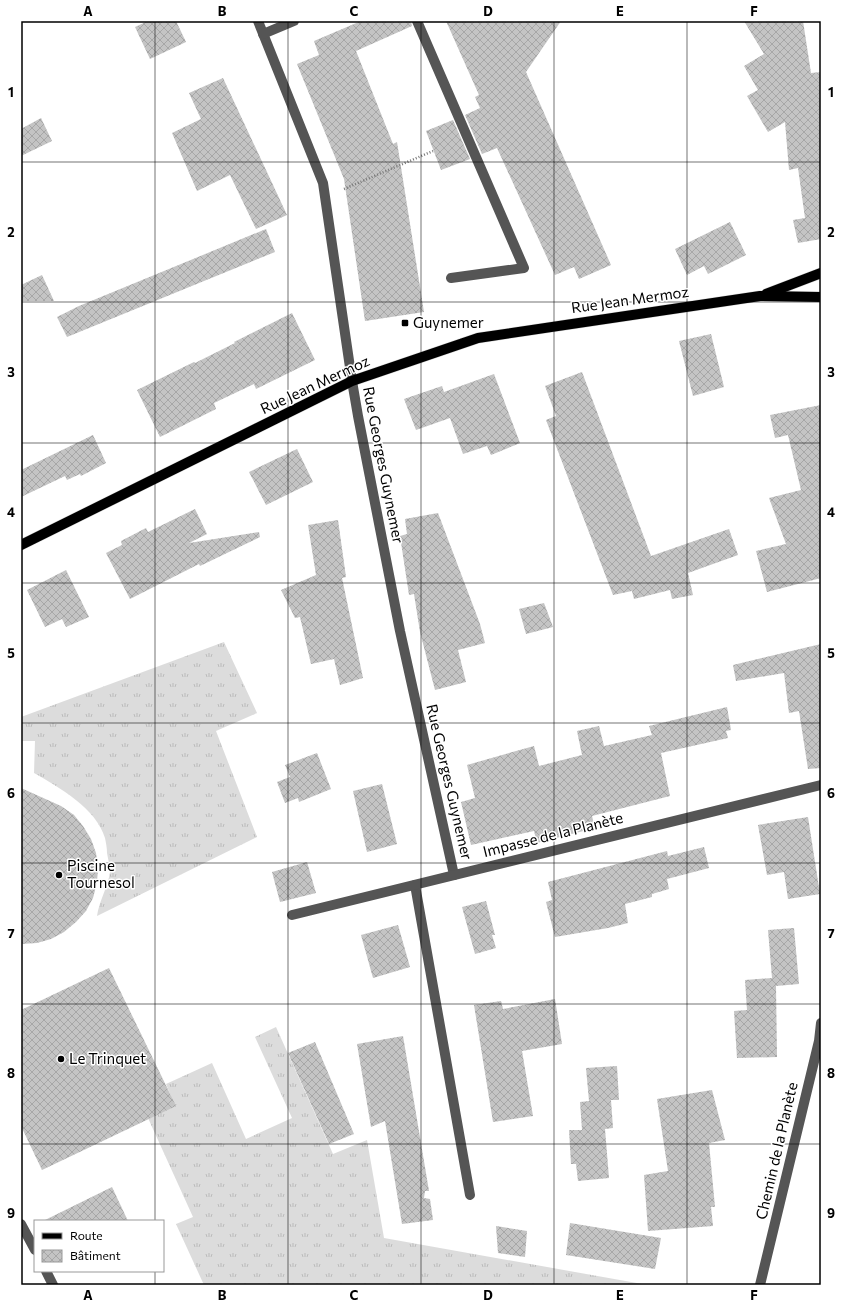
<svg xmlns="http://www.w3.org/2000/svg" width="842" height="1306" font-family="Commissioner,sans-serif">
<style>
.grass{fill:url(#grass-tufts)}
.building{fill:url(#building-cross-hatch)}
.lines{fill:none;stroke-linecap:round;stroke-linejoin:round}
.major-casing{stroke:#dbdbdb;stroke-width:11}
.path{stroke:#777;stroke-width:2.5;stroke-dasharray:1 2;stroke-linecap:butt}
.minor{stroke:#555;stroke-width:10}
.major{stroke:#000;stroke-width:10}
.grid{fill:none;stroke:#000;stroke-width:1;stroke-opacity:0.55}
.poi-dot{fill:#000;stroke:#fff;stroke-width:1.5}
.labels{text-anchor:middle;stroke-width:3;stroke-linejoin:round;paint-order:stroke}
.street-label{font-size:15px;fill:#000;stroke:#fff}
.poi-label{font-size:15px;fill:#000;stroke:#fff;text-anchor:start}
.neatline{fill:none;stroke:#000;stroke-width:1.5}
.grid-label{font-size:13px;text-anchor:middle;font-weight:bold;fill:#000}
</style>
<defs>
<pattern id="grass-tufts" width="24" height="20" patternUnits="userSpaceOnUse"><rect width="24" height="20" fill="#dcdcdc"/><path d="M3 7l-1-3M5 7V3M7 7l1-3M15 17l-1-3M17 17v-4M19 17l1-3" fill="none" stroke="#bbb"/></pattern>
<pattern id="building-cross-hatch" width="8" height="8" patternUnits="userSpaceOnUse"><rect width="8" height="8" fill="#c4c4c4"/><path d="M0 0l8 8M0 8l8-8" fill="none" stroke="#a7a7a7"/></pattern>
</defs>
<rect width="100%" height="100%" fill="#fff"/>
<g class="grass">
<path d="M 224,642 L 257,713 L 216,731 L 257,837 L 97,916 C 99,901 108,887 110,872 C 110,866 108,859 107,853 C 107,848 106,843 105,838 C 96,808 60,788 34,773 L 35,741 L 21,741 L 21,717 Z"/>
<polygon points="276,1027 333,1154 367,1140 384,1238 648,1285 204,1285 176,1224 193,1217 148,1118 175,1106 166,1084 212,1063 246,1139 292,1118 255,1037"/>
</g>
<g class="building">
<polygon points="148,21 176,21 186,42 150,59 135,27"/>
<polygon points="361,21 411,21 412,26 356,51 393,144 397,142 424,312 365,321 344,179 297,64 319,55 314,41"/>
<polygon points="446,21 561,21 526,72 611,265 579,279 574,267 555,275 497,148 482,154 465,115 480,108 475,97 479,95"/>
<polygon points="744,21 803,21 811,73 821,72 821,239 798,243 793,220 805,218 798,168 789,170 785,122 768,132 747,96 758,90 744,66 764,54"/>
<polygon points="223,78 287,215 256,229 230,175 197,191 172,133 201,119 189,93"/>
<polygon points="41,118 52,141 21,156 21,129"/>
<polygon points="453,120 470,159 441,170 426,131"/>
<polygon points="730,222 746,255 708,274 704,266 687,275 675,249"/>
<polygon points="266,229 275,252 67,337 57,317 79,306"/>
<polygon points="42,275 54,301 21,301 21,285"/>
<polygon points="292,313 315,360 256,389 254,384 214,403 216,409 160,437 137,390 194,362 195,363 235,343 234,342"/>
<polygon points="711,334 724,387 693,396 679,341"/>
<polygon points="582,372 651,556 729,529 738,555 688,573 693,595 672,599 670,590 634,599 632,591 613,595 546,420 556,416 545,386"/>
<polygon points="494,374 520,443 491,455 487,446 463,454 450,418 416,430 404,399 442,386 444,392"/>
<polygon points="821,405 821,578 767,592 756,551 786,544 769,498 801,490 788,435 775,438 770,415"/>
<polygon points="93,435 106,463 81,476 80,474 67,480 65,476 21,497 21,470"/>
<polygon points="297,449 313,482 266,505 249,472"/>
<polygon points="195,509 207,534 189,543 259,532 260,537 200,566 199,564 130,599 106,553 122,545 121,541 146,528 148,532"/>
<polygon points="438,513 480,624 485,643 458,650 466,682 435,690 420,632 414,594 409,595 400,536 407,534 405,519"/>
<polygon points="338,520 346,577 342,578 363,678 340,685 334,659 311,664 300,617 295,618 281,590 316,575 308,525"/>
<polygon points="66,570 89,617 66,627 62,619 45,627 27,590"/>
<polygon points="544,603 553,627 526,634 519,609"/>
<polygon points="821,644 821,768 808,769 799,711 789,713 784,673 736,681 733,665"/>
<polygon points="727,707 731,730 726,731 728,738 661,753 670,796 592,816 595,828 537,843 534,831 471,845 461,802 475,798 467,765 534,746 539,766 582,755 577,731 599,726 604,746 652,735 649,726"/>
<polygon points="317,753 331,789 299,802 298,798 285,803 277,782 290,777 285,765"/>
<polygon points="382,784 397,844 367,852 353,791"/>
<polygon points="21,788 61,806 74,815 83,826 91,839 96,853 98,868 97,883 93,898 86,911 76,922 64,932 51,939 37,943 21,944"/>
<polygon points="808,817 820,894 788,899 784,872 767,875 758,825"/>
<polygon points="704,847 709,868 667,879 669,889 652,894 652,897 625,904 628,923 608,928 555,937 546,902 552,900 548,882 667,851 668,856"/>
<polygon points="307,862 316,893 280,902 272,872"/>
<polygon points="486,901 495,935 492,935 496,948 475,954 462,907"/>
<polygon points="398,925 410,967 373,978 361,935"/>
<polygon points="794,928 799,984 776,986 777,1057 737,1058 734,1011 747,1010 745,980 772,978 768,930"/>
<polygon points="109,968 176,1106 42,1170 21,1126 21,1010"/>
<polygon points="555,999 562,1044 522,1051 533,1116 493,1122 474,1005 501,1001 503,1009"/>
<polygon points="403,1036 429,1191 425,1191 424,1198 430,1199 433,1220 402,1224 385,1121 371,1127 357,1044"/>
<polygon points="315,1042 354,1134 329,1144 288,1053"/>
<polygon points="617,1066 619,1100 611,1100 613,1128 605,1129 609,1178 578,1181 576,1164 571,1164 569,1130 582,1130 580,1102 589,1101 586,1068"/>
<polygon points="712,1090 725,1140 709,1143 715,1207 711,1207 713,1226 648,1231 644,1175 668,1171 657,1099"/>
<polygon points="112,1187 128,1221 43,1221"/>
<polygon points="570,1223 661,1238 655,1269 566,1255"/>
<polygon points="496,1226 527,1231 525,1257 498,1253"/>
</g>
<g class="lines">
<defs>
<g id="major">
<polyline points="766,294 821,273"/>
<polyline points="21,545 352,381 478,338 760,296 821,297"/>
</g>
</defs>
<use href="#major" class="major-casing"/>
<polyline class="path" points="344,189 433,151"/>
<g class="minor">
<polyline points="258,21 323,183 352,381 358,416 400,631 454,875"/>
<polyline points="417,21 524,268 451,278"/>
<polyline points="263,34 294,21"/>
<polyline points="415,885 470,1195"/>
<polyline points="292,915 821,785"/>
<polyline points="21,1224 35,1250"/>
<polyline points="46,1271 53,1285"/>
<polyline points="760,1285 819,1041 821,1023"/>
</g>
<use href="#major" class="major"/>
</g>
<path class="grid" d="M 155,21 L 155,1221M 288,21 L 288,1285M 421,21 L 421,1285M 554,21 L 554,1285M 687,21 L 687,1285M 21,162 L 821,162M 21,302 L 821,302M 21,443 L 821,443M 21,583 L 821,583M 21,723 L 821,723M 21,863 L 821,863M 21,1004 L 821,1004M 21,1144 L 821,1144M 155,1271 L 155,1285"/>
<g class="poi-dot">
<rect x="401" y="319" width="8" height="8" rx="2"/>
<circle cx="59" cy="875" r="4"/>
<circle cx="61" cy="1059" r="4"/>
</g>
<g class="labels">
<g class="street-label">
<text transform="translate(630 300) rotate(-8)" y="5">Rue Jean Mermoz</text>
<text transform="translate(315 385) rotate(-25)" y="5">Rue Jean Mermoz</text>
<text transform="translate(383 465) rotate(79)" y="5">Rue Georges Guynemer</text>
<text transform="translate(449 782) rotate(77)" y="5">Rue Georges Guynemer</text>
<text transform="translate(553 835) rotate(-14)" y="5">Impasse de la Planète</text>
<text transform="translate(777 1151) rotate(-77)" y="5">Chemin de la Planète</text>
</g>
<g class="poi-label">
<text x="413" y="328">Guynemer</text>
<text x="67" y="871">Piscine<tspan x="67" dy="17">Tournesol</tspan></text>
<text x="69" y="1064">Le Trinquet</text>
</g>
</g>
<rect width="842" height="1306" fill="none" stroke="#ffffff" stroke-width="44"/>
<rect x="34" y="1220" width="130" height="52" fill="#ffffff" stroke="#999999"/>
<rect x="42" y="1233" width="20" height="6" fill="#000000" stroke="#999999"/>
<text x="70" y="1240" font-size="12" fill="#000000">Route</text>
<rect x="42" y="1250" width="20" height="12" fill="url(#building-cross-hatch)" stroke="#999999"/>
<text x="70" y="1260" font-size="12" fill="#000000">Bâtiment</text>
<rect x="22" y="22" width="798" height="1262" class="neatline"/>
<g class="grid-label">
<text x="88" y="16">A</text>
<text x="222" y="16">B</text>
<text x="354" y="16">C</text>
<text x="488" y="16">D</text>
<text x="620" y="16">E</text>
<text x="754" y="16">F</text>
<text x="11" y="97">1</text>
<text x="831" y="97">1</text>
<text x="11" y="237">2</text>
<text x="831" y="237">2</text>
<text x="11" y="377">3</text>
<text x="831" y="377">3</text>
<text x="11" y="517">4</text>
<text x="831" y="517">4</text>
<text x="11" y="658">5</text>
<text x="831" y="658">5</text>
<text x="11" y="798">6</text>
<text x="831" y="798">6</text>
<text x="11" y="938">7</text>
<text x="831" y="938">7</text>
<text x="11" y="1078">8</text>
<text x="831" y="1078">8</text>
<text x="11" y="1218">9</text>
<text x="831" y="1218">9</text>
<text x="88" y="1300">A</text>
<text x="222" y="1300">B</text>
<text x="354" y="1300">C</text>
<text x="488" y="1300">D</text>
<text x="620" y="1300">E</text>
<text x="754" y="1300">F</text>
</g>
</svg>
